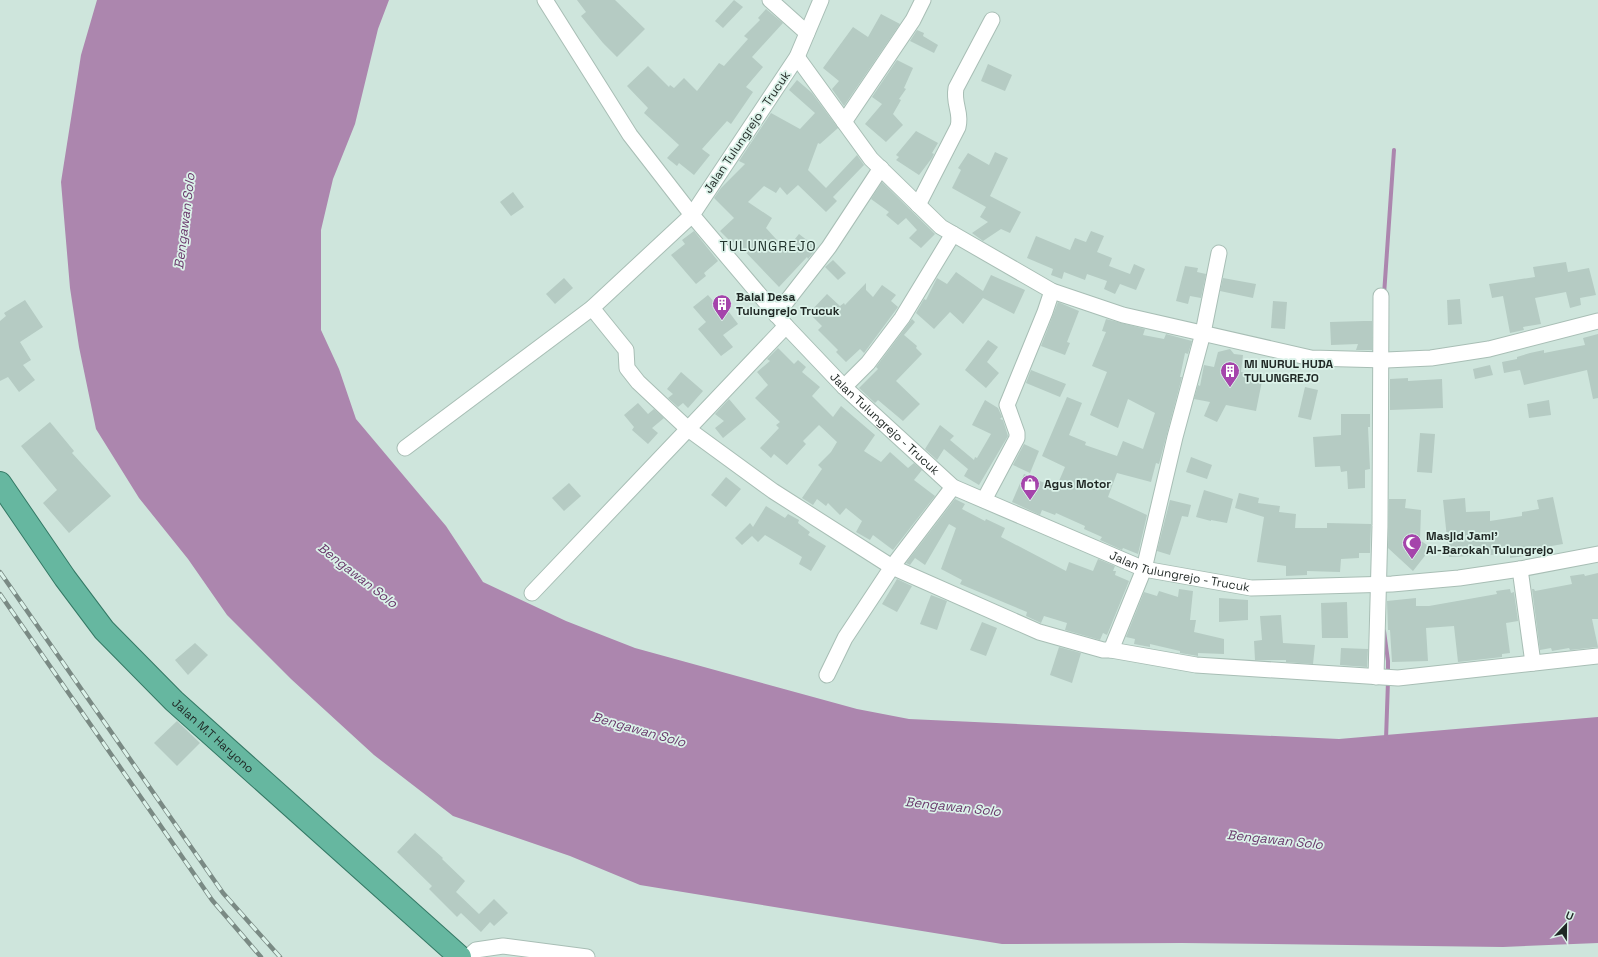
<svg xmlns="http://www.w3.org/2000/svg" width="1598" height="957" font-family="'Space Grotesk',sans-serif">
<style>
.water{fill:#ac86ae}
.lines{fill:none;stroke-linecap:round;stroke-linejoin:round}
.stream{stroke:#ac86ae;stroke-width:4}
.building{fill:#b5cbc3}
.minor-casing{stroke:#a8beb5;stroke-width:17}
.trunk-casing{stroke:#347965;stroke-width:24}
.minor{stroke:#fff;stroke-width:15}
.trunk{stroke:#66b7a0;stroke-width:22}
.rail-casing{stroke:#7a8a84;stroke-width:4.5}
.rail{stroke:#dbf2e9;stroke-width:3;stroke-dasharray:9;stroke-linecap:butt}
.labels{text-anchor:middle;stroke-width:3.5;stroke-linejoin:round;paint-order:stroke}
.street-label{font-size:12px;fill:#1f2724;stroke:#dbf2e9}
.poi-label{font-size:12px;font-weight:bold;fill:#1f2724;stroke:#dbf2e9;text-anchor:start}
.water-label{font-size:13px;font-style:italic;fill:#6a386c;stroke:#dbf2e9}
.quarter-label{font-size:14px;letter-spacing:1px;fill:#22342e;stroke:#dbf2e9}
</style>
<rect width="100%" height="100%" fill="#cee5dc"/>
<polygon class="water" points="97,0 389,0 378,29 355,124 333,179 321,230 321,330 339,369 356,419 446,526 483,582 566,621 635,648 857,709 909,719 1339,739 1598,717 1598,943 1503,947 1182,943 1002,944 640,885 570,856 453,816 374,755 291,679 227,615 188,559 139,498 96,429 79,347 70,288 61,182 81,55"/>
<g class="lines">
<g class="stream">
<polyline points="1384,295 1394,150"/>
<polyline points="1384,631 1388,661 1388,674"/>
<polyline points="1386,739 1388,681"/>
</g>
</g>
<g class="building">
<polygon points="577,0 615,0 645,29 617,57 603,43 581,16 586,12"/>
<polygon points="734,0 743,7 723,28 715,21"/>
<polygon points="766,9 783,23 752,57 763,67 746,87 753,92 731,124 727,121 702,149 710,155 694,175 679,163 677,166 667,158 679,145 644,113 648,108 627,86 648,66 669,87 670,85 674,88 684,78 697,91 719,63 724,66 748,39 744,36 760,20 758,18"/>
<polygon points="881,14 900,24 844,106 832,89 839,81 823,68 853,27 868,37"/>
<polygon points="917,30 924,33 923,36 938,45 934,53 910,41"/>
<polygon points="897,60 913,68 904,88 906,89 899,99 901,100 893,114 903,125 886,142 865,124 882,104 872,97"/>
<polygon points="988,64 1012,75 1005,91 981,81"/>
<polygon points="797,80 812,93 838,128 820,144 818,143 808,170 826,188 857,155 864,165 833,197 837,201 826,212 798,185 787,195 780,187 776,193 764,186 748,202 772,218 766,228 786,250 799,234 817,248 808,259 807,257 779,287 735,241 732,243 720,231 734,218 714,198 721,188 745,164 739,161 771,113 800,129 815,113 789,90"/>
<polygon points="916,131 938,143 932,153 934,154 932,158 919,175 896,160 899,157 896,155"/>
<polygon points="995,152 1008,158 990,196 1021,212 1010,233 1001,229 983,241 972,233 988,222 980,217 986,207 952,188 961,170 958,168 968,153 989,165"/>
<polygon points="882,182 935,234 921,248 909,238 917,230 906,218 898,225 886,215 889,212 871,199"/>
<polygon points="513,192 524,207 511,216 500,202"/>
<polygon points="694,231 718,261 704,273 706,276 696,284 671,255 685,244 682,240"/>
<polygon points="1091,231 1104,236 1097,252 1112,258 1109,266 1130,274 1134,264 1145,269 1136,290 1120,284 1115,294 1104,289 1107,281 1087,274 1085,280 1064,272 1062,279 1051,275 1053,269 1027,258 1036,236 1070,250 1075,238 1086,242"/>
<polygon points="833,260 846,273 838,280 825,267"/>
<polygon points="1566,262 1568,272 1589,268 1596,295 1580,298 1581,305 1570,308 1566,292 1535,298 1541,324 1523,327 1524,330 1510,333 1503,296 1492,298 1489,284 1535,277 1533,267"/>
<polygon points="1185,266 1198,268 1197,272 1206,274 1201,298 1190,296 1188,304 1176,301"/>
<polygon points="956,272 983,291 991,275 1025,290 1014,314 983,298 963,324 950,312 934,329 916,313 924,299 926,300 937,278 947,284"/>
<polygon points="564,278 573,288 555,304 546,294"/>
<polygon points="1223,278 1256,284 1253,298 1220,291"/>
<polygon points="866,283 866,290 873,297 882,285 896,295 891,301 898,307 864,353 860,349 846,362 836,352 838,350 818,330 822,326 809,313 827,294 840,306 844,303 845,305"/>
<polygon points="708,295 719,308 723,304 738,324 723,335 733,347 721,356 698,329 706,322 693,307"/>
<polygon points="1460,299 1462,324 1448,325 1447,300"/>
<polygon points="25,300 43,327 20,342 31,360 23,365 35,380 19,392 8,377 0,381 0,321 6,316 4,313"/>
<polygon points="1273,301 1287,302 1285,329 1271,328"/>
<polygon points="1058,302 1079,311 1067,342 1070,343 1065,355 1041,346"/>
<polygon points="912,319 915,322 904,335 917,346 916,348 922,354 896,381 920,404 903,421 878,400 875,403 859,388 878,369 876,367"/>
<polygon points="1106,319 1145,329 1143,335 1164,339 1166,334 1192,341 1188,354 1185,353 1180,377 1182,377 1159,464 1156,463 1151,482 1117,473 1108,497 1147,515 1138,554 1123,548 1122,550 1100,540 1102,537 1084,529 1085,526 1056,513 1055,515 1042,510 1040,515 1012,502 1024,474 1056,488 1065,467 1042,456 1067,397 1082,403 1069,435 1086,442 1085,445 1117,456 1123,441 1143,449 1155,413 1128,399 1118,428 1090,415 1107,372 1092,366 1106,332 1102,331"/>
<polygon points="1364,321 1372,321 1372,350 1356,350 1358,344 1331,345 1330,322"/>
<polygon points="1598,334 1598,398 1593,399 1587,370 1524,385 1520,370 1504,373 1502,362 1517,359 1517,357 1530,353 1544,350 1544,353 1585,345 1583,338"/>
<polygon points="988,340 998,347 987,362 999,373 986,388 965,370"/>
<polygon points="778,348 794,364 798,360 806,367 802,372 820,387 812,396 833,417 841,406 875,435 864,451 881,462 890,452 908,468 914,463 922,470 914,480 935,496 893,550 873,535 870,540 856,532 862,521 846,508 840,515 828,503 826,506 817,499 813,505 802,498 822,469 818,465 831,452 837,442 819,425 803,441 806,444 787,465 774,454 771,458 760,448 779,428 776,425 780,422 755,398 768,385 757,372 770,361 767,359"/>
<polygon points="1230,349 1234,354 1243,355 1241,372 1263,376 1256,411 1226,405 1217,422 1204,416 1210,402 1194,399 1198,385 1200,386 1204,365 1214,367 1218,352"/>
<polygon points="1490,365 1493,375 1475,379 1473,369"/>
<polygon points="1031,370 1066,384 1060,397 1026,383"/>
<polygon points="681,372 703,391 688,408 683,403 678,407 668,398 673,394 667,389"/>
<polygon points="1408,378 1408,381 1442,379 1443,408 1390,410 1390,379"/>
<polygon points="1305,387 1318,390 1311,420 1298,417"/>
<polygon points="729,399 746,419 723,438 715,428 724,421 715,414"/>
<polygon points="985,400 998,408 1002,417 1000,419 1003,420 1008,436 979,485 964,476 968,469 944,449 937,460 925,449 940,425 954,436 950,440 974,460 975,457 977,458 991,434 972,425"/>
<polygon points="1549,400 1551,415 1529,418 1527,404"/>
<polygon points="638,403 648,414 654,409 664,418 652,428 658,433 648,444 632,430 634,427 624,415"/>
<polygon points="1341,414 1370,414 1370,427 1368,427 1370,469 1365,470 1365,488 1348,489 1347,471 1341,472 1340,466 1315,467 1313,437 1341,435"/>
<polygon points="50,422 74,451 72,453 111,496 69,533 43,503 57,490 21,446"/>
<polygon points="1420,433 1435,434 1432,473 1417,472"/>
<polygon points="1024,444 1039,451 1030,473 1013,465"/>
<polygon points="1191,457 1212,465 1207,479 1186,472"/>
<polygon points="726,477 741,489 726,507 711,495"/>
<polygon points="569,483 581,496 564,511 552,498"/>
<polygon points="1204,490 1233,499 1227,523 1211,520 1211,521 1196,517"/>
<polygon points="1239,493 1259,498 1258,503 1280,506 1279,512 1296,514 1295,528 1327,528 1327,523 1371,524 1370,553 1359,553 1359,558 1341,559 1340,572 1307,571 1307,575 1286,576 1286,566 1257,562 1264,517 1235,508"/>
<polygon points="1553,497 1563,544 1523,551 1524,556 1510,558 1510,554 1449,557 1443,500 1465,498 1466,512 1490,511 1490,521 1522,516 1522,512 1539,509 1537,500"/>
<polygon points="955,499 965,504 962,509 985,521 986,519 1005,528 1001,537 1066,571 1069,562 1093,571 1098,559 1115,566 1113,571 1116,571 1115,575 1129,581 1107,635 1103,633 1100,640 1065,630 1067,623 1044,616 1041,623 1026,616 1027,612 960,584 962,580 941,569 956,528 949,524 925,565 915,558 910,565 906,563"/>
<polygon points="1389,499 1406,499 1405,508 1421,510 1420,540 1431,548 1413,571 1388,548"/>
<polygon points="1170,500 1191,505 1188,517 1182,516 1170,555 1157,551"/>
<polygon points="766,506 785,518 788,514 799,520 798,523 810,532 808,535 826,546 811,571 799,564 802,557 765,535 758,542 752,536 742,545 735,538 750,523 753,527"/>
<polygon points="1598,573 1598,619 1592,619 1598,647 1570,650 1569,648 1552,651 1551,648 1540,650 1532,589 1534,589 1535,591 1572,584 1570,576 1584,574 1585,576"/>
<polygon points="897,579 912,586 897,612 882,604"/>
<polygon points="1179,589 1193,591 1190,620 1196,620 1194,632 1224,639 1224,654 1198,653 1198,656 1180,653 1180,651 1150,644 1150,647 1134,644 1135,639 1126,637 1144,592 1157,596 1159,591 1178,597"/>
<polygon points="1510,589 1511,593 1514,592 1518,621 1506,623 1510,653 1502,654 1502,657 1458,662 1454,626 1426,628 1428,661 1392,662 1390,630 1388,630 1387,601 1416,598 1416,606 1429,606 1497,594 1496,591"/>
<polygon points="931,595 947,601 937,630 920,624"/>
<polygon points="1219,598 1248,600 1248,620 1219,622"/>
<polygon points="1347,602 1348,638 1322,638 1321,603"/>
<polygon points="1281,615 1283,643 1315,645 1313,664 1286,662 1286,660 1255,660 1254,641 1262,640 1260,616"/>
<polygon points="982,622 997,628 986,656 970,650"/>
<polygon points="195,643 208,655 188,675 175,660"/>
<polygon points="1059,647 1081,653 1072,683 1050,675"/>
<polygon points="1341,648 1368,649 1367,667 1340,665"/>
<polygon points="177,721 200,743 177,766 154,743"/>
<polygon points="415,833 443,858 442,859 465,881 456,892 479,914 494,899 508,913 494,926 490,922 481,932 461,913 457,917 429,889 432,886 397,852"/>
</g>
<g class="lines">
<defs>
<g id="minor">
<polyline points="770,0 807,33"/>
<path id="s1" d="M 821,0 L 797,57 L 692,215 L 786,326 L 844,387 L 953,487 L 1144,569 L 1251,588 L 1392,584 L 1459,578 L 1520,569 L 1598,554"/>
<polyline points="797,57 871,159 941,227 1052,291 1123,315 1311,358 1386,360 1431,358 1489,349 1598,321"/>
<polyline points="844,122 913,20 923,0"/>
<path d="M 918,205 L 958,127 C 962,112 953,105 956,88 L 992,20"/>
<polyline points="592,308 626,350 627,368 638,382 688,429 773,491 892,567 1039,632 1103,650 1111,650 1144,569 1175,437 1203,333 1219,253"/>
<polyline points="776,315 829,247 881,168"/>
<polyline points="844,387 868,363 902,318 953,234"/>
<polyline points="405,448 592,308 692,215 630,135 545,0"/>
<polyline points="984,500 1017,438 1017,433 1007,405 1045,312 1052,291"/>
<polyline points="1520,569 1533,663"/>
<polyline points="532,593 786,326"/>
<polyline points="1111,650 1196,665 1398,678 1598,656"/>
<polyline points="827,675 845,638 892,567 953,487"/>
<polyline points="1376,677 1380,526 1381,296"/>
<polyline points="468,957 476,950 503,946 587,957"/>
</g>
<g id="trunk">
<path id="s2" d="M 0,483 L 65,578 L 104,630 L 174,701 L 460,957"/>
</g>
</defs>
<use href="#minor" class="minor-casing"/>
<use href="#trunk" class="trunk-casing"/>
<use href="#minor" class="minor"/>
<use href="#trunk" class="trunk"/>
<defs>
<g id="rail">
<polyline points="0,572 223,893 280,957"/>
<polyline points="0,594 212,900 261,957"/>
</g>
</defs>
<use href="#rail" class="rail-casing"/>
<use href="#rail" class="rail"/>
</g>
<defs>
<symbol id="building-pin" viewBox="-11 -11 22 30"><path d="M0 17L-7.5 6A9.5 9.5 0 1 1 7.5 6Z" fill="#a544ab" stroke="#dbf2e9"/><path d="M-4-6H4V6H1V3H-1V6H-4ZM-2.5-4.3h1.7v1.8h-1.7ZM.8-4.3h1.7v1.8H.8ZM-2.5-1h1.7V.8h-1.7ZM.8-1h1.7V.8H.8Z" fill="#fff"/></symbol>
<symbol id="shop-pin" viewBox="-11 -11 22 30"><path d="M0 17L-7.5 6A9.5 9.5 0 1 1 7.5 6Z" fill="#a544ab" stroke="#dbf2e9"/><path d="M-5-2.5h2.3a2.7 3.5 0 0 1 5.4 0H5L5.5 6h-11ZM-1.5-2.5h3a1.5 2.3 0 0 0-3 0Z" fill="#fff"/></symbol>
<symbol id="mosque-pin" viewBox="-11 -11 22 30"><path d="M0 17L-7.5 6A9.5 9.5 0 1 1 7.5 6Z" fill="#a544ab" stroke="#dbf2e9"/><path d="M3.5-4.9A6 6 0 1 0 3.5 4.9A5 5 0 1 1 3.5-4.9Z" fill="#fff"/></symbol>
</defs>
<g fill-rule="evenodd">
<use href="#building-pin" x="711" y="293" width="22" height="30"/>
<use href="#building-pin" x="1219" y="360" width="22" height="30"/>
<use href="#shop-pin" x="1019" y="473" width="22" height="30"/>
<use href="#mosque-pin" x="1401" y="532" width="22" height="30"/>
</g>
<g class="labels">
<g class="street-label">
<text transform="translate(747 132) rotate(-56)" y="4">Jalan Tulungrejo - Trucuk</text>
<text dy="4" stroke="none"><textPath href="#s1" startOffset="536">Jalan Tulungrejo - Trucuk</textPath></text>
<text dy="4" stroke="none"><textPath href="#s1" startOffset="872">Jalan Tulungrejo - Trucuk</textPath></text>
<text dy="4" stroke="none"><textPath href="#s2" startOffset="332">Jalan M.T Haryono</textPath></text>
</g>
<g class="poi-label">
<text x="736" y="301">Balai Desa<tspan x="736" dy="14">Tulungrejo Trucuk</tspan></text>
<text x="1244" y="368">Mi NURUL HUDA<tspan x="1244" dy="14">TULUNGREJO</tspan></text>
<text x="1044" y="488">Agus Motor</text>
<text x="1426" y="540">Masjid Jami'<tspan x="1426" dy="14">Al-Barokah Tulungrejo</tspan></text>
</g>
<g class="water-label">
<text transform="translate(184 221) rotate(-83)" y="5">Bengawan Solo</text>
<text transform="translate(358 575) rotate(38)" y="5">Bengawan Solo</text>
<text transform="translate(639 729) rotate(16)" y="5">Bengawan Solo</text>
<text transform="translate(953 806) rotate(6)" y="5">Bengawan Solo</text>
<text transform="translate(1275 839) rotate(6)" y="5">Bengawan Solo</text>
</g>
<g class="quarter-label">
<text x="768" y="251">TULUNGREJO</text>
</g>
</g>
<g transform="translate(1566 925) rotate(22)" stroke="#dbf2e9" stroke-width="3" paint-order="stroke">
<path d="M0-3L7 15L0 10L-7 15Z" fill="#1f2724"/>
<text y="-6" font-size="11" font-weight="bold" text-anchor="middle" fill="#1f2724">U</text>
</g>
</svg>
